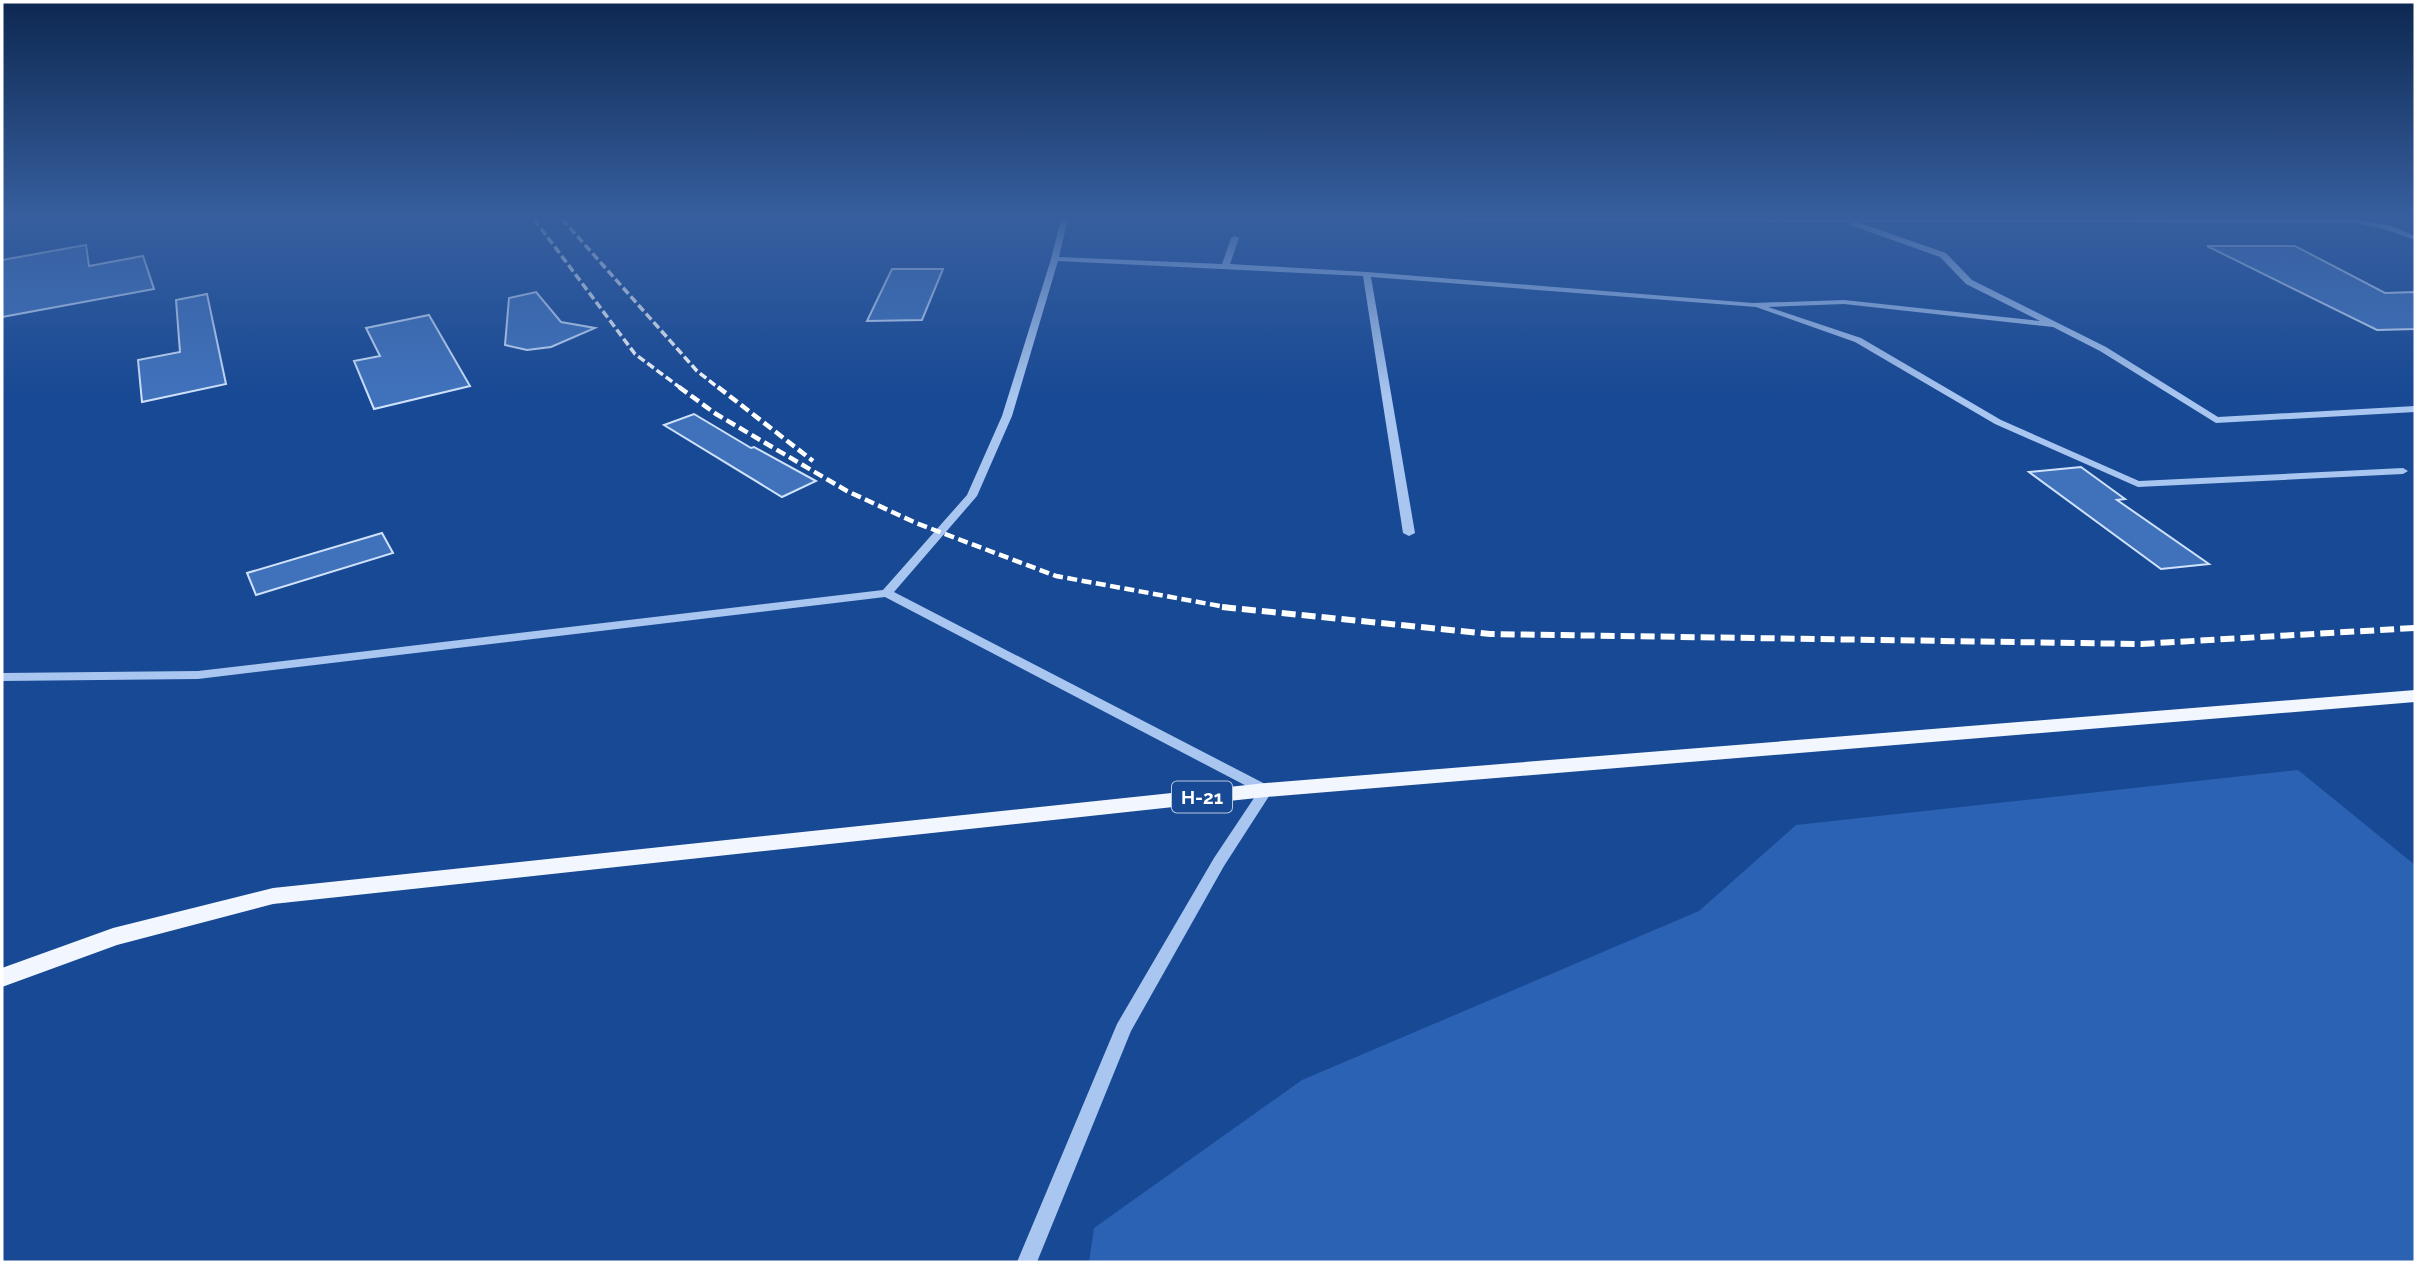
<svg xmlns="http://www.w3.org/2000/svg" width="2417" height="1264" font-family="Raleway,sans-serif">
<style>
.green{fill:#2b62b3}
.building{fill:#4072bc;stroke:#d0e2fb;stroke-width:2}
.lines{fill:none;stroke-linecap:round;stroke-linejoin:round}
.minor{fill:#a9c6f0;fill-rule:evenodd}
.major{fill:#f2f7ff;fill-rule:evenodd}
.rail-far2{stroke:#fff;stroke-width:3.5;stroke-dasharray:8 3.5;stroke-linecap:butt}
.rail-far1{stroke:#fff;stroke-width:4.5;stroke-dasharray:10 4.5;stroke-linecap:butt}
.rail{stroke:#fff;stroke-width:6;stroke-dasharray:14 6;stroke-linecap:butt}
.labels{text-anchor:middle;stroke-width:5;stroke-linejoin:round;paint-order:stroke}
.shield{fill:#184994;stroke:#bac8df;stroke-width:2}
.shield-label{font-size:19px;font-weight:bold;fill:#fff}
</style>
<rect width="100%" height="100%" fill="#184994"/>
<polygon class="green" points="2298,770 2415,865 2415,1262 1089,1262 1094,1228 1302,1080 1699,911 1796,825"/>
<g class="building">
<polygon points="86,245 89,266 143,256 154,289 2,317 2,260"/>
<polygon points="2207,246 2295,246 2385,293 2415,292 2415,329 2377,330"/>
<polygon points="892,269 943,269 922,320 867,321"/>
<polygon points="536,292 561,322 595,328 551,347 527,350 505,345 509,298"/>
<polygon points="207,294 226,384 142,402 138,360 180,352 176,300"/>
<polygon points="429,315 470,386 374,409 354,361 380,356 366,328"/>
<polygon points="694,414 751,448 754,447 816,481 782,497 664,425"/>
<polygon points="2081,467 2125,499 2117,500 2209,564 2161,569 2029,472"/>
<polygon points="382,533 393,553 256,595 247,573"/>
</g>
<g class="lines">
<polygon class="minor" points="1061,219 1068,219 1059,257 1222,264 1231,238 1235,236 1239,238 1230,264 1367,272 1753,303 1844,300 2040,321 1966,284 1940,257 1850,225 1850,222 1463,221 1459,219 2357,219 2392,226 2415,236 2415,240 2387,230 2357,223 1857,222 1946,253 1972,280 2106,347 2218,417 2415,406 2415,412 2216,423 2100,351 2053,327 1844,304 1768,307 1861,338 2001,420 2139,481 2403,468 2408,471 2403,474 2138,487 1995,424 1855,342 1756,307 1371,277 1415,533 1409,536 1403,533 1363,276 1058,261 1012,416 977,496 894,592 1271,787 1273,790 1224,866 1131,1031 1037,1262 1017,1262 1117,1024 1214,858 1258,792 885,597 198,679 2,681 2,673 198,671 883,590 967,495 1002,416 1051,259"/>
<polygon class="major" points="2415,690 2415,702 1266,797 273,904 117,945 2,987 2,968 113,928 273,888 1266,783"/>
<g class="rail-far2">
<polyline points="534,219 635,354 682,389"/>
<polyline points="562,219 697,371 720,389"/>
</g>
<g class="rail-far1">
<polyline points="679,387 716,414 847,491 916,523 1056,576 1231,608"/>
<polyline points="718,387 813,461"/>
</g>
<polyline class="rail" points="1222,607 1490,634 2141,644 2415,628"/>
</g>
<linearGradient id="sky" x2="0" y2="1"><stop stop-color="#0d2851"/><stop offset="0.55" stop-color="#375f9f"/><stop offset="1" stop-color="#375f9f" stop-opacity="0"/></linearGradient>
<rect width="2417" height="396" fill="url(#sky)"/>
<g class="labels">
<rect class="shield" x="1172" y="781.5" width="60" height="31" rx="5"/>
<g class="shield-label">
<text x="1202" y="804">Н-21</text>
</g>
</g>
<rect width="2417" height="1264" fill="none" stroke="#ffffff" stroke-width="7"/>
</svg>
